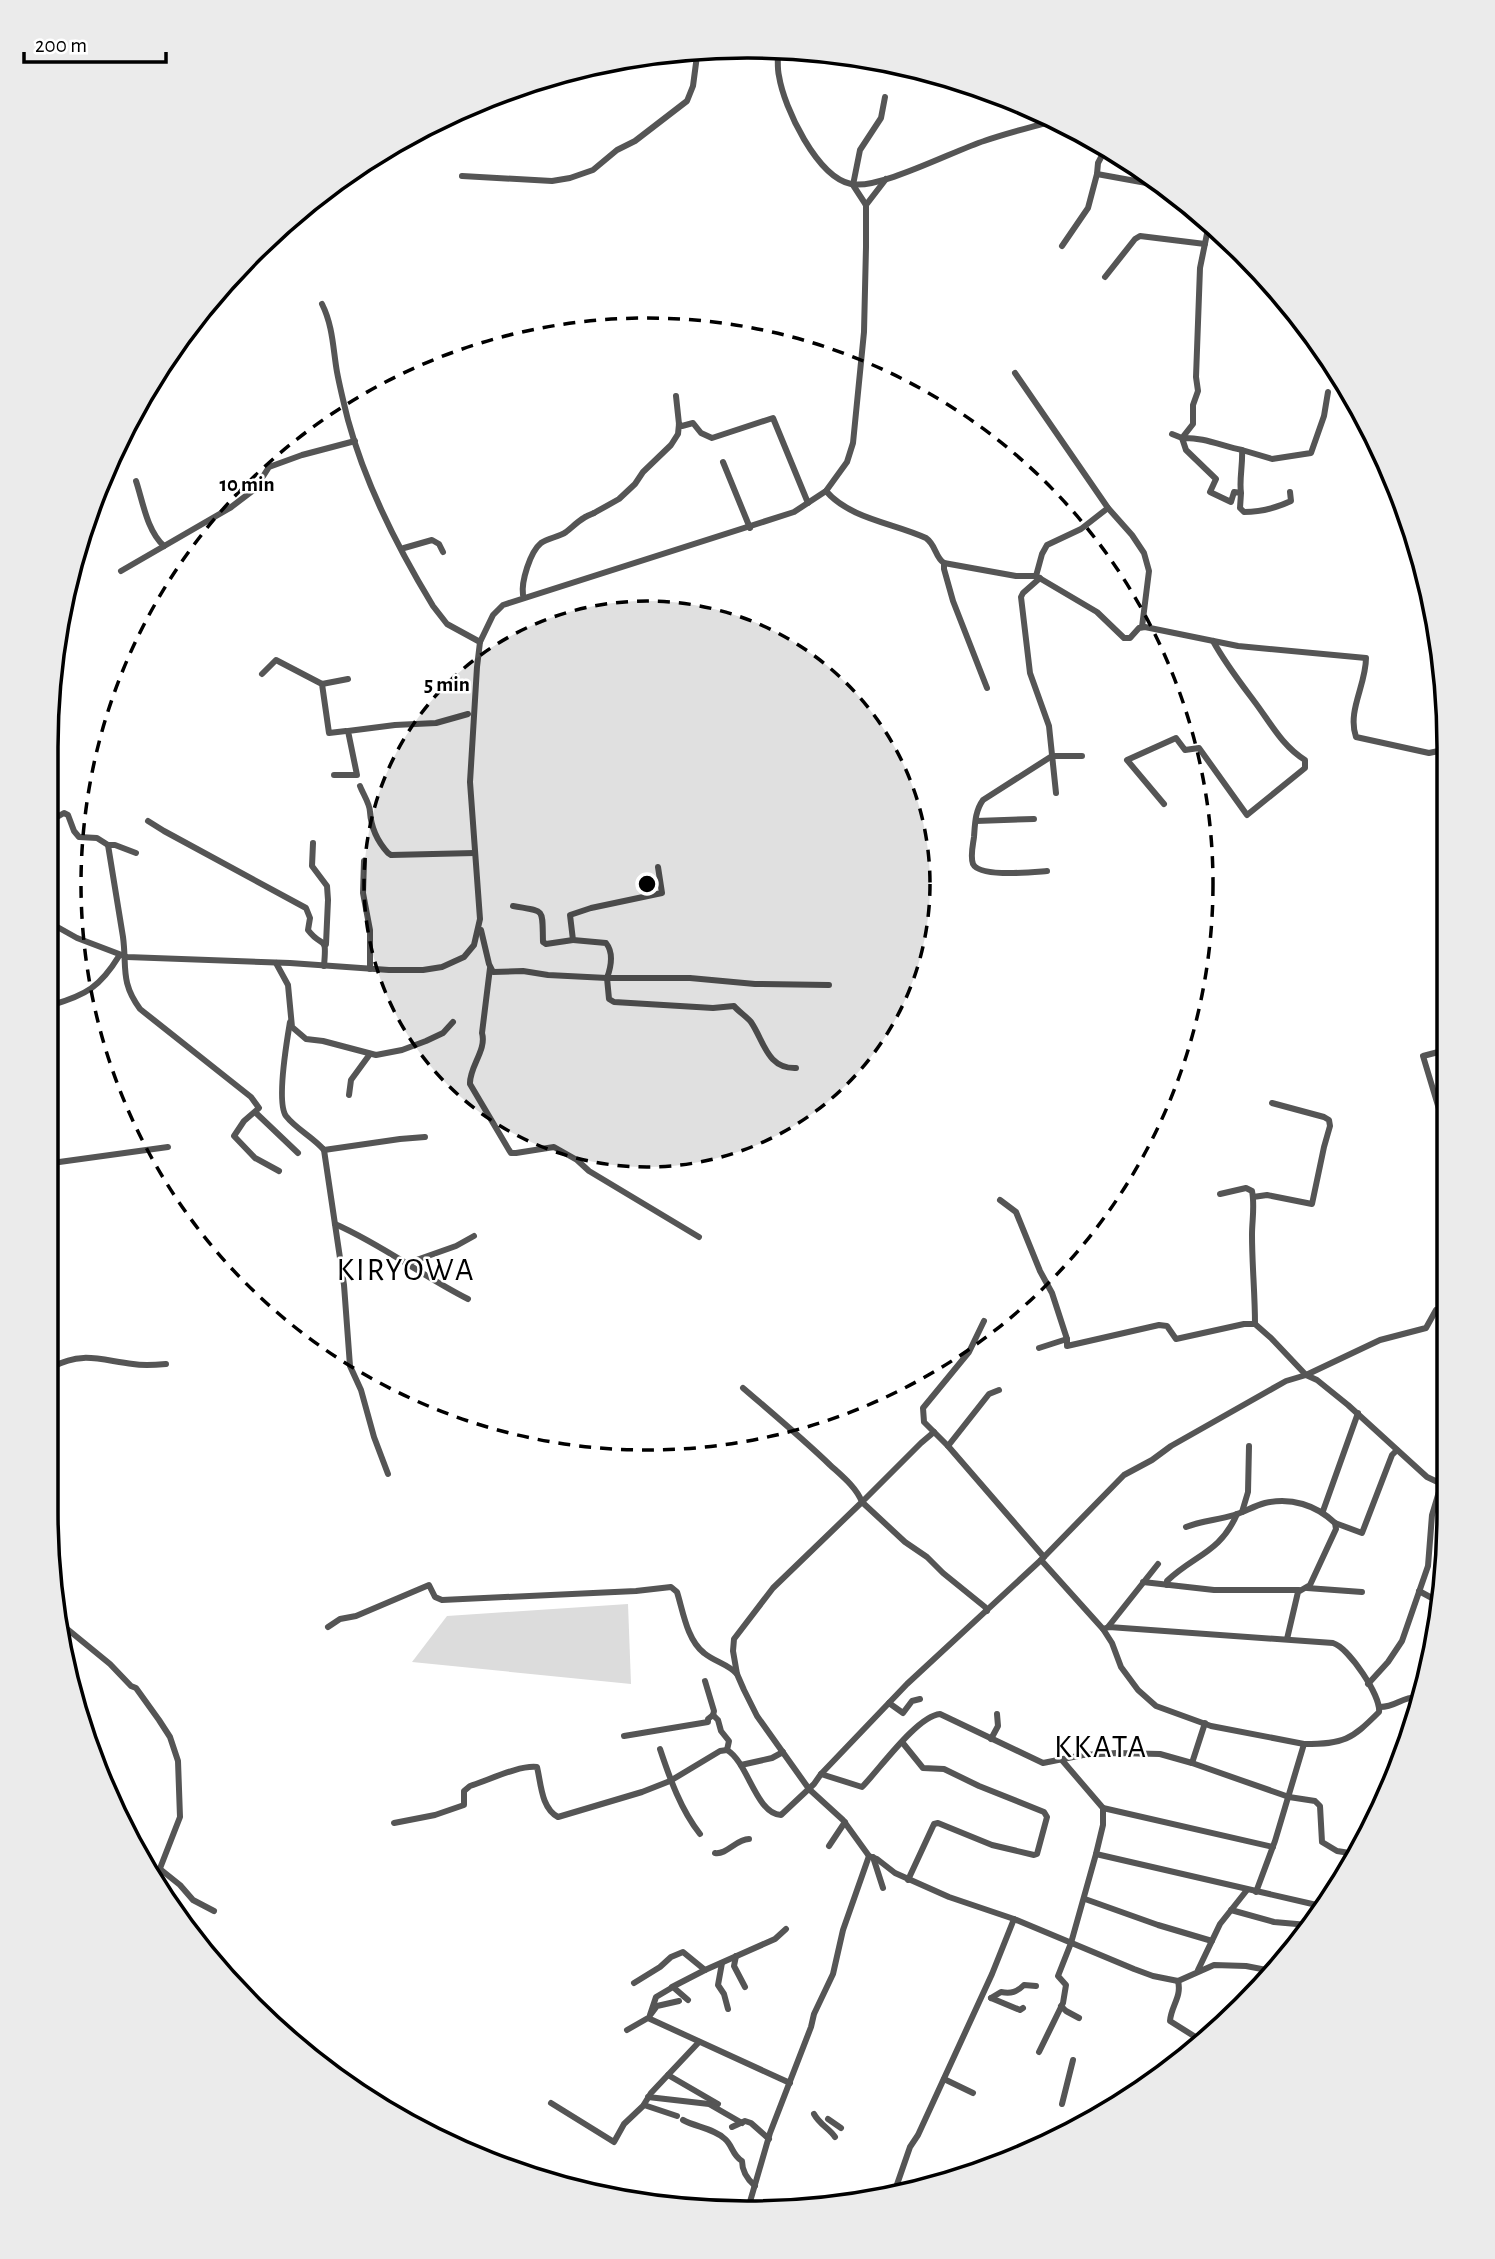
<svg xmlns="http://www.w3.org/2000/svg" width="1495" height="2259" font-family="'Alegreya Sans',sans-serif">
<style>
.green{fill:#dcdcdc}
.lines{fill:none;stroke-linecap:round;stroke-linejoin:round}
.minor{stroke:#555;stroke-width:6}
.ring{fill:none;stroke:#000;stroke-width:3.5;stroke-dasharray:12 9}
.labels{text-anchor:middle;stroke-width:5;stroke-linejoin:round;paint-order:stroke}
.quarter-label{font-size:32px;letter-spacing:2px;fill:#000;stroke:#fff}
.rim{fill:none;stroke:#000;stroke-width:3.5}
.centre{fill:#000;stroke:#fff;stroke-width:3.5}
.ring-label{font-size:21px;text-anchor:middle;font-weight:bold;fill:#000;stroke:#fff;stroke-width:5;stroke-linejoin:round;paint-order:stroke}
</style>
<rect width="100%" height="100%" fill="#fff"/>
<polygon class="green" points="628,1604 631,1684 412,1662 447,1616"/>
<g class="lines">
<g class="minor">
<path d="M 778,50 C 778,58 777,68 779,76 C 784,108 817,177 851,184 C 879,190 953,151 984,141 C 1007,133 1032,127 1056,120"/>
<polyline points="1107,146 1098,163 1097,174 1163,186"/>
<polyline points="462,176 552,181 570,178 593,170 617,150 635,141 687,101 693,86 698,48"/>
<polyline points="866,205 886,179"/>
<polyline points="1062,246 1088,208 1097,174"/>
<polyline points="1105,277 1135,239 1140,236 1205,244"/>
<path d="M 322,304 C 333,326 333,349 337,372 C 340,388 344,404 348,420 C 365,483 399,550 433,606 L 447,624 L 480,642"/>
<polyline points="1015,373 1108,508 1132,535 1144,553 1149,571 1142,627"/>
<polyline points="679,424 682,426 693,423 701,433 712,438 773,418 808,503"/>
<polyline points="1172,434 1182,438 1193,424 1193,405 1198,391 1196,377 1200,268 1210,219"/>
<polyline points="1242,450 1272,459 1311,453 1324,416 1328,392"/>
<polyline points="723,462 750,528"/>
<path d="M 136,481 C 143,502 147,531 164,546"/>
<path d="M 826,491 C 850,519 894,523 926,538 C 936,545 935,557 944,563 L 1016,576 L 1036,576 L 1097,612 L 1124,638 L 1130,638 L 1139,628 L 1145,627 L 1238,646 L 1366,658 C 1366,685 1347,711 1356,737 L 1429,753 L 1448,749"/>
<path d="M 1241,493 C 1239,479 1243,465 1242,450 C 1222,446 1203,437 1182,438 L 1186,450 L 1216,479 L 1210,492 L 1231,502 L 1234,492 L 1241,493 L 1240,508 L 1244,512 C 1260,512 1276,508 1291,501 L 1290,492"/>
<polyline points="594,513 619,499 635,484 643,472 671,445 678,434 679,424 676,396"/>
<polyline points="404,548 432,540 439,544 443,552"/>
<polyline points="944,563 944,569 953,601 987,688"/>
<polyline points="121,571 230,508 255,489 269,467 302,455 355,441"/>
<polyline points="1036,576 1042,554 1047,545 1081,529 1108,508"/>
<polyline points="1040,578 1023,593 1021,597 1030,673 1049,726 1056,793"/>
<path d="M 523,595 C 521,582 530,552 541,543 C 548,538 559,537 566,532 C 576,524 582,517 594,513 L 585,517"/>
<polyline points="262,674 276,660 322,684 348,679 322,684 329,733 346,731"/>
<polyline points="334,775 357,775 348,731 395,725 436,723 468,714"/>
<path d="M 360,786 C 363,794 370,804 370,812 C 371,827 378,842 388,853 L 391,855 L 475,853"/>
<path d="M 1164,804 L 1127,760 L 1176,738 L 1185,750 L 1199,748 L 1247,815 L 1305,768 L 1305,760 C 1282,746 1270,722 1254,701 C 1239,681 1225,663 1213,641"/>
<polyline points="52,816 57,817 64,813 68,815 74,831 79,837 97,838 108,845 115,845 136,853"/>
<path d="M 148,821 L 164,831 L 306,908 L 310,918 L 308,930 C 323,950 327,932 324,966"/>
<polyline points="976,821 1034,819"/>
<polyline points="313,843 312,866 327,886 328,900 326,944"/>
<path d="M 108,845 C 113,875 118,906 123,937 C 127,967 120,982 140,1009 L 251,1097 L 259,1108 L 244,1121 L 234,1136 L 255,1158 L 279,1171"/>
<polyline points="364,861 363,893 370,930 370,969"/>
<path d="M 1047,871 C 1033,872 980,878 973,864 C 970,856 973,845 974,837 C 975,824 975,811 983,800 L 1052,756 L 1082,756"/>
<path d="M 513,906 C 546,912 542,907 543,942 L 546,944 L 573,940"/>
<polyline points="52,924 77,938 127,957 290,963 389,970 423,970 442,967 464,957 474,945 480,919 470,782 477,667 480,642 493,615 503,605 794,512 826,491 847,462 853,443 864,332 866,247 866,205 853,185 860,150 881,118 885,97"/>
<path d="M 481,930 L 489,964 L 493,972 L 523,971 L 548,975 L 607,978 C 611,967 614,953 606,943 L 573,940 L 570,915 L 591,908 L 662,893 L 658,867"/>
<polyline points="276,963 288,985 292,1027 306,1039 323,1041 376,1055 402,1050 426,1041 443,1033 453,1022"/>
<path d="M 490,968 L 482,1033 C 487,1050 469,1067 470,1084 L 509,1150 L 511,1153 L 516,1153 L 554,1147 L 577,1160 L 589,1171 L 699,1237"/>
<path d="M 52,1005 C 86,995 100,987 119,956"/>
<path d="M 290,1022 C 287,1040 276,1102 286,1116 C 296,1129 313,1137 324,1150 L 400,1139 L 425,1137"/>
<path d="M 796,1068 C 767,1069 764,1041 751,1022 C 746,1016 739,1012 734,1006 L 713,1008 L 614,1002 L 609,999 L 607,978 L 690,978 L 755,984 L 829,985"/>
<polyline points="349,1095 351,1080 370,1054"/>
<polyline points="1439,1109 1423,1056 1446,1050"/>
<polyline points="256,1113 298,1153"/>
<polyline points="324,1150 344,1285 350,1366 361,1390 374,1437 388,1474"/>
<polyline points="52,1163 168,1147"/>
<path d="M 1220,1194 L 1246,1188 L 1252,1191 C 1255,1206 1252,1220 1252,1235 C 1252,1265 1255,1294 1255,1324 L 1271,1338 L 1306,1375 L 1317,1380 L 1348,1405 L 1427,1477 L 1444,1485"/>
<polyline points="1253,1197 1267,1195 1312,1204 1324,1147 1330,1126 1329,1120 1324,1117 1272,1103"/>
<polyline points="1000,1200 1016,1212 1040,1271 1052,1293 1067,1339 1067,1346 1159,1325 1167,1326 1176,1339 1244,1324 1255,1324"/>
<path d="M 335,1224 C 383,1245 422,1276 468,1299"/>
<polyline points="408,1263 456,1246 474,1236"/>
<polyline points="984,1321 969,1352 923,1408 924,1422 948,1446 1044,1557"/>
<polyline points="1039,1348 1067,1339"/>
<path d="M 52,1367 C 83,1351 100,1360 133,1364 C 144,1366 155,1365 166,1364"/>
<path d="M 743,1388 C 772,1413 802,1438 830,1465 C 842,1476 856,1487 862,1502 L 773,1588 L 734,1639 L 733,1651 L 737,1674 L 744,1690 L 757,1716 L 809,1789 L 843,1820 L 869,1856 L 877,1859 L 895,1873 L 949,1897 L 1014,1919 L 1134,1969 L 1153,1976 L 1178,1981 L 1214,1965 L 1246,1966 L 1277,1972"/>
<polyline points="934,1432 921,1443 862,1502 905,1542 927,1557 943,1573 985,1607 987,1611"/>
<polyline points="948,1446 989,1394 999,1390"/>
<polyline points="1323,1511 1358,1413"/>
<polyline points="1242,1512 1248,1492 1249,1446"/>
<polyline points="1335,1523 1362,1533 1392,1455 1397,1450"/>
<path d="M 1186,1527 C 1201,1521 1218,1520 1234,1515 C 1244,1512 1254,1506 1265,1503 C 1291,1497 1316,1505 1335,1523 L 1336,1529 L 1310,1585 L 1298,1592 L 1287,1639"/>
<polyline points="1041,1560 1103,1629 1112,1643 1121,1667 1138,1690 1156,1706 1211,1726 1304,1744"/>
<polyline points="1143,1582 1214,1590 1299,1590"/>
<path d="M 1167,1585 L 1167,1581 C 1194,1555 1220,1553 1237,1514"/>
<polyline points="1307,1588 1362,1592"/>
<polyline points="1419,1591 1443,1604"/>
<polyline points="55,1619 110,1664 131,1686 136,1688 159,1720 170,1737 178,1761 180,1817 157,1876"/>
<path d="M 328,1627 L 340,1619 L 356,1616 L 429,1585 L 435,1597 L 442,1600 L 636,1591 L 671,1587 L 677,1592 C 683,1611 687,1640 704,1653 C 715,1662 728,1664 737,1674"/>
<polyline points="1108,1627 1158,1564"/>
<path d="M 1103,1629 L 1109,1627 L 1333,1643 C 1349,1648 1381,1696 1379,1712 C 1351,1740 1344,1744 1304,1744 L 1275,1841 L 1256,1892"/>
<polyline points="705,1681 714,1711 713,1715"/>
<polyline points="1368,1684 1388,1662 1402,1641 1428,1566 1432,1515 1441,1485"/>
<polyline points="889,1703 903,1713 912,1701 920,1699"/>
<path d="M 1380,1707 C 1398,1707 1402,1695 1421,1698"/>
<polyline points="624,1736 708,1722 708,1719 713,1715 718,1720 721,1731 729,1741 727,1750"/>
<polyline points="991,1739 998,1726 997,1714"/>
<polyline points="902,1742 923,1768 944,1769 979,1786 1044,1812 1047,1817 1037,1854 1034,1855 992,1845 938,1823 934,1824 908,1880"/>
<path d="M 660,1749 C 670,1779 681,1810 700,1834"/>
<path d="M 727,1750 C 748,1762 756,1814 781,1815 L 814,1784 L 821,1774 L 907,1684 L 1041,1560 L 1124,1475 L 1152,1460 L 1171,1446 L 1286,1381 L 1306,1375 L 1380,1340 L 1426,1328 L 1436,1310"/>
<polyline points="1061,1759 1103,1808 1103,1825 1096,1854 1321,1906"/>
<polyline points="1192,1763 1205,1723"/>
<polyline points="741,1765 772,1758 783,1752"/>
<path d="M 821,1774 L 862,1787 C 879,1770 917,1716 940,1714 L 1043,1763 L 1083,1755 L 1117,1753 L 1160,1754 L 1192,1763 L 1289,1797 L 1315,1801 L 1320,1806 L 1322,1842 L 1337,1851 L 1356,1854"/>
<polyline points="1103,1808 1273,1847"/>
<path d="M 394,1823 L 435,1815 L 464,1805 L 464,1791 L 470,1786 C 489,1780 519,1765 537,1767 C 541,1783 541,1808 558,1817 L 642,1792 L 670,1781 L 720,1751 L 727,1750"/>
<polyline points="829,1846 845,1822"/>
<path d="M 715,1853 C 727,1855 736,1839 749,1839"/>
<polyline points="873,1857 883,1888"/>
<polyline points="160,1869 180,1885 193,1900 214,1911"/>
<polyline points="1085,1899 1158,1925 1212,1941"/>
<polyline points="1231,1910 1274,1922 1308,1925"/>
<polyline points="736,1956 734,1966 745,1987"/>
<polyline points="722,1963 718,1985 724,1994 728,2009"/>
<polyline points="705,1970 775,1939 786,1929"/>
<polyline points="1198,1970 1220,1924 1247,1890"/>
<path d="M 1178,1981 C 1182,1997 1171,2006 1170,2021 L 1205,2043"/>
<polyline points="634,1983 660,1967 671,1957 683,1952 705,1970 672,1987"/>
<path d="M 991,1998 L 1001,1992 C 1011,1994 1017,1992 1024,1985 L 1036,1986"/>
<polyline points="991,1998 1020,2010 1023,2008"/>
<polyline points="1061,2006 1066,2011 1079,2018"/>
<polyline points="651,2014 657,2006 679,2001"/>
<polyline points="650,2015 656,1997 673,1987 688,2000"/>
<polyline points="627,2030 648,2018 790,2083"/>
<polyline points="1039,2052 1063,2003 1066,1985 1058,1976 1071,1943 1096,1854"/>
<polyline points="668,2075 718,2104"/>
<polyline points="944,2079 973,2093"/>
<polyline points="648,2097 709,2104 742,2123"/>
<polyline points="551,2103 614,2142 624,2124 643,2106 651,2093 699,2042"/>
<polyline points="1062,2104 1073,2060"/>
<polyline points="644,2105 677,2116"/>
<path d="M 814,2114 C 820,2125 829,2128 835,2137"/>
<polyline points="828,2119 841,2128"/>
<path d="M 683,2120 C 696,2127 715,2129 725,2139 C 733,2146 732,2155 742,2161 C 742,2171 747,2179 755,2186"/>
<polyline points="732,2127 745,2121 751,2123 769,2139"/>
<polyline points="893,2196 910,2147 918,2135 992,1974 1014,1919"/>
<polyline points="747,2212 770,2133 811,2027 814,2014 833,1974 843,1930 869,1856"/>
</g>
</g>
<circle cx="647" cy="884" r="283" fill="#000" fill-opacity=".12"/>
<g class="ring">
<circle cx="647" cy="884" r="283"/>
<circle cx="647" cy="884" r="566"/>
</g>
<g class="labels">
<g class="quarter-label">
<text x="406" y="1280">KIRYOWA</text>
<text x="1101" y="1757">KKATA</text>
</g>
</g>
<path d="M0 0H1495V2259H0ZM747 58H748A689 689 0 0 1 1437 747V1512A689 689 0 0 1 748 2201H747A689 689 0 0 1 58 1512V747A689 689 0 0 1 747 58Z" fill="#ebebeb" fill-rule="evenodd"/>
<path class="rim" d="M747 58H748A689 689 0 0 1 1437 747V1512A689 689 0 0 1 748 2201H747A689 689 0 0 1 58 1512V747A689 689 0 0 1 747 58Z"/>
<circle cx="647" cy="884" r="10" class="centre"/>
<g class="ring-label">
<text x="247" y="491">10 min</text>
<text x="447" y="691">5 min</text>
</g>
<path d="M24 52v10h142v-10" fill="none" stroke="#000000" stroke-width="3.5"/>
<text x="35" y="52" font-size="21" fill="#000000" stroke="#ffffff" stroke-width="5" paint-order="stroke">200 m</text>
</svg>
